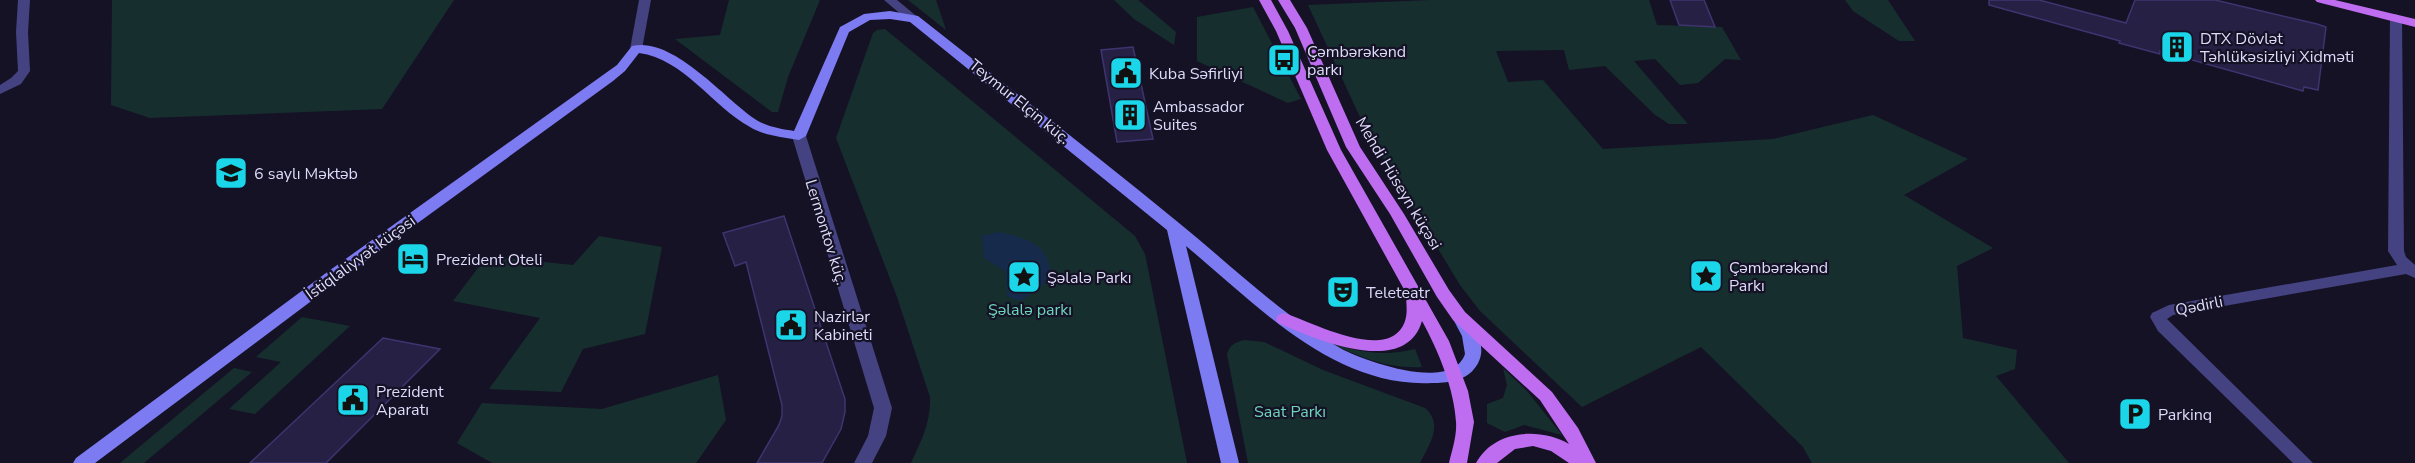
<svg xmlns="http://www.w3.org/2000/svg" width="2415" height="463" font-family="'Nunito Sans',sans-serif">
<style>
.green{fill:#162f2e}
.water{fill:#162b4c}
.building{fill:#272045;stroke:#3f346f;stroke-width:1.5}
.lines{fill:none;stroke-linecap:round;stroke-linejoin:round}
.minor{fill:#444280;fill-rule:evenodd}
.tertiary{fill:#444280;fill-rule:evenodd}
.secondary{fill:#7d7bf2;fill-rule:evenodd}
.primary{fill:#be6df0;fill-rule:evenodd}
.labels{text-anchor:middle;stroke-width:4.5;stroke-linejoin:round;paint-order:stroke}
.poi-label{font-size:16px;fill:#dedbfb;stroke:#151226;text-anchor:start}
.street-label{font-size:16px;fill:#dedbfb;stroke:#151226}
.park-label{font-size:16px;fill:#6dd5ba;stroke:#151226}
</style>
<rect width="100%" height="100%" fill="#151226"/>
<g class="green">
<polygon points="112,0 454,0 382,109 150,118 111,105"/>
<polygon points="729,0 820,0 788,77 778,112 772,112 675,39 720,35"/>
<polygon points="908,0 936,0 946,30"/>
<polygon points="1114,0 1138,0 1176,32 1174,45 1134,19"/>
<polygon points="1430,0 1649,0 1657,25 1722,27 1741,60 1725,59 1698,83 1680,85 1655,59 1634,61 1688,124 1669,124 1654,114 1605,66 1569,70 1564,50 1496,51 1508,82 1543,80 1603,149 1773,139 1873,115 1968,159 1904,195 1993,248 1957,266 1963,338 2017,350 2015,369 1996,376 2069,463 1812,463 1803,447 1701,347 1582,407 1480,311 1460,285 1366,130 1308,5"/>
<polygon points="1845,0 1888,0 1915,41 1899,41 1853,11"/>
<polygon points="1253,7 1301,99 1288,103 1197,61 1197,17"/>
<path d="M 885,29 L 1135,236 L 1145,254 L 1187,463 L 911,463 C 921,441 931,422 930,397 L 897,297 L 836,138 L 873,33 L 877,30 Z"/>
<polygon points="599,236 662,247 645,334 583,349 561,392 489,389 540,318 453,301 487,256 573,265"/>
<polygon points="302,317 350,326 255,414 229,409 281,362 256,357"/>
<path d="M 1244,340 L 1264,342 L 1323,370 L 1425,408 C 1444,425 1429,444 1420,463 L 1248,463 L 1227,354 C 1230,344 1235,343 1244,340 Z"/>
<path d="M 1330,343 C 1360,352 1384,357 1415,349 L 1422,367 C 1388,369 1360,357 1330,343 Z"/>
<polygon points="234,368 252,372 144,463 120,463"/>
<polygon points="1503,368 1527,391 1562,435 1524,425 1505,432 1487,423 1487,404 1503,398 1507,385"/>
<polygon points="718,375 726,420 696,463 492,463 457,443 482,403 602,409"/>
</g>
<path class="water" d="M 999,232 C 1029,239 1049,243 1051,279 L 1020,301 L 1007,296 L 1006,272 L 984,258 L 982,236 Z"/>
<g class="building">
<polygon points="1670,0 1704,0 1715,27 1679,25"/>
<polygon points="1989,0 2039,0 2126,23 2135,0 2215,0 2317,24 2326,27 2318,90 2304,87 2303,91 2160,51 2160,54 2119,43 2120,41 1989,5"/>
<polygon points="1133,47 1153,139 1117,142 1101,50"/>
<polygon points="784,216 845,399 845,412 841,429 822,463 757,463 779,425 782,416 782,405 746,262 735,266 723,233"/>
<polygon points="383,338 440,349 326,463 250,463"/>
</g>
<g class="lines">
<g class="minor">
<polygon points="18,0 30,0 28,32 30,71 21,84 0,94 0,85 11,78 18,71 16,32"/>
<polygon points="639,0 651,0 642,49 636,53 630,49"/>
<polygon points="2396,14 2402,18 2404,251 2406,257 2415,265 2415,278 2406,274 2173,315 2167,319 2313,463 2293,463 2158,331 2150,317 2152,313 2169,305 2397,265 2388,251 2390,18"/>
</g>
<g class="tertiary">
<polygon points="884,0 897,0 920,19 918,22 910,22"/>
<polygon points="799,132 806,136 892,408 886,436 872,463 854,463 868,436 874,408 792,136"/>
</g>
<path class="secondary" d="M 890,11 L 918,16 C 1005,85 1094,153 1179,223 C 1231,265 1281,315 1340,348 C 1364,361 1452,393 1465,354 L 1462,336 L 1453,319 L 1455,315 L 1467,315 C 1478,332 1489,351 1474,369 C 1465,381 1446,383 1432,383 C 1333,388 1256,304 1186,246 L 1239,463 L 1221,463 L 1167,230 L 910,22 L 890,19 L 870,20 L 849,32 L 806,136 L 799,140 C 782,137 765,136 750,127 C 712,106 684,59 639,53 L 625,71 L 613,81 L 338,281 L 95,463 L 73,463 L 76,458 L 326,273 L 603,75 L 617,65 L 632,46 C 674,36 725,100 758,121 C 769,127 782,129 794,131 L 840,27 L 864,14 Z"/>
<g class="primary">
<path d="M 1259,0 L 1271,0 L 1288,31 L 1341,150 L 1449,341 L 1468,391 L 1474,422 L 1467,463 L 1449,463 C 1452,450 1457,436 1456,422 C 1454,388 1438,350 1422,321 C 1405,379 1313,338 1278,323 L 1276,319 L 1278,315 L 1284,313 C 1310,321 1390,365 1405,321 C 1408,312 1406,303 1406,293 L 1327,150 L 1276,31 Z"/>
<path d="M 1278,0 L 1290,0 L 1307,28 L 1360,147 L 1404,214 L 1449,290 L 1465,312 L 1552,392 L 1578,428 L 1596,463 L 1569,463 L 1551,451 L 1533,446 L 1515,449 L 1497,463 L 1476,463 C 1494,430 1539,427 1569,444 L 1540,400 L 1453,320 L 1437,297 L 1390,214 L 1346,147 L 1295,28 Z"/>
<polygon points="2315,0 2335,0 2415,19 2415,27 2317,2"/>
</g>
</g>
<defs>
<symbol id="building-square" viewBox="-11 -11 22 22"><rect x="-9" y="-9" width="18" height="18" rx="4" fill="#1ad6e8" stroke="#151226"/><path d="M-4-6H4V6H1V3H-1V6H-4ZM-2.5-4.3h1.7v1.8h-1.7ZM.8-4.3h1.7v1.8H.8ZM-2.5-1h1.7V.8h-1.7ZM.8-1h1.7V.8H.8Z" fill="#111"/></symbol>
<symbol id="bus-square" viewBox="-11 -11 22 22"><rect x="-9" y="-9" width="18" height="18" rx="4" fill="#1ad6e8" stroke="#151226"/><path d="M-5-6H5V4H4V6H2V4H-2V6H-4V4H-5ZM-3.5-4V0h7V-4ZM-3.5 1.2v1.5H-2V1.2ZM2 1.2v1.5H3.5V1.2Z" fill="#111"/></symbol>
<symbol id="civic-square" viewBox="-11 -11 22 22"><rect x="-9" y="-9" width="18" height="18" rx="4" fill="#1ad6e8" stroke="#151226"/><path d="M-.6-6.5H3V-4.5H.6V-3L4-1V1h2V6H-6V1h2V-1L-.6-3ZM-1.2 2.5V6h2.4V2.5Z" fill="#111"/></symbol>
<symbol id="school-square" viewBox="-11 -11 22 22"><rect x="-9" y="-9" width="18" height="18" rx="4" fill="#1ad6e8" stroke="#151226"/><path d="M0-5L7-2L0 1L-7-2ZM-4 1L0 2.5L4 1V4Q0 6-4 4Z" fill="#111"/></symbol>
<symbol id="hotel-square" viewBox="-11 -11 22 22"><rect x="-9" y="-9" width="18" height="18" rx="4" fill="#1ad6e8" stroke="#151226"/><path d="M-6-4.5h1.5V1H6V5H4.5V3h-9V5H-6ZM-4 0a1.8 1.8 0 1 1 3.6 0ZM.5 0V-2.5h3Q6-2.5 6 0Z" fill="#111"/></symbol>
<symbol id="sight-square" viewBox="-11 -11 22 22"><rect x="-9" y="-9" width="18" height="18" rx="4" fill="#1ad6e8" stroke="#151226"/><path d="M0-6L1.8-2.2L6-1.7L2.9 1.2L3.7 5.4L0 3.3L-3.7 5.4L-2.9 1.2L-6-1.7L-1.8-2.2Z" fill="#111"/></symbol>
<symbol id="theatre-square" viewBox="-11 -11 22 22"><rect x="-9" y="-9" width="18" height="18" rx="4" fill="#1ad6e8" stroke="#151226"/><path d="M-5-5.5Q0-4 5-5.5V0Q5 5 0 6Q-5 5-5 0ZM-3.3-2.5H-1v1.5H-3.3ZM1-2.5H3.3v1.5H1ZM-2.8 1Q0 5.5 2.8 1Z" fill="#111"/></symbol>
<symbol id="parking-square" viewBox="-11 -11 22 22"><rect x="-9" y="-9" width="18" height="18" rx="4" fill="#1ad6e8" stroke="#151226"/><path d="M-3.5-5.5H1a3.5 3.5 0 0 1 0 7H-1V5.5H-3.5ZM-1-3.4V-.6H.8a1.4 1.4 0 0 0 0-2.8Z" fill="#111"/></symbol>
</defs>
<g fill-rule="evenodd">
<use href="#building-square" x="2158" y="28" width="38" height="38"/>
<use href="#bus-square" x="1265" y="41" width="38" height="38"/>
<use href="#civic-square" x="1107" y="54" width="38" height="38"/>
<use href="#building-square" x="1111" y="96" width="38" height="38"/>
<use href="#school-square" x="212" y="154" width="38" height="38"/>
<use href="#hotel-square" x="394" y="240" width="38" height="38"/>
<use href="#sight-square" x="1687" y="257" width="38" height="38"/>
<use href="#sight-square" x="1005" y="258" width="38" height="38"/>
<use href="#theatre-square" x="1324" y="273" width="38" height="38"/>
<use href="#civic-square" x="772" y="306" width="38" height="38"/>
<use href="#civic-square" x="334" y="381" width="38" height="38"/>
<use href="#parking-square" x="2116" y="395" width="38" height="38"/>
</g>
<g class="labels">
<g class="poi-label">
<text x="2200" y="44">DTX Dövlət<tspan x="2200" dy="18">Təhlükəsizliyi Xidməti</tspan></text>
<text x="1307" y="57">Çəmbərəkənd<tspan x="1307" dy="18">parkı</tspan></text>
<text x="1149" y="79">Kuba Səfirliyi</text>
<text x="1153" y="112">Ambassador<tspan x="1153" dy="18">Suites</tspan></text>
<text x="254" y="179">6 saylı Məktəb</text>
<text x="436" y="265">Prezident Oteli</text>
<text x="1729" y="273">Çəmbərəkənd<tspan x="1729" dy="18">Parkı</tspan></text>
<text x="1047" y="283">Şəlalə Parkı</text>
<text x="1366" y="298">Teleteatr</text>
<text x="814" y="322">Nazirlər<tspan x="814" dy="18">Kabineti</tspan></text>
<text x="376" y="397">Prezident<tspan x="376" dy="18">Aparatı</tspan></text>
<text x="2158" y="420">Parkinq</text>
</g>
<g class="street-label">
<text transform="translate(1020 101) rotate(39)" y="6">Teymur Elçin küç.</text>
<text transform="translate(1399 183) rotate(59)" y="6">Mehdi Hüseyn küçəsi</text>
<text transform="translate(827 232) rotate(73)" y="6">Lermontov küç.</text>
<text transform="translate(360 257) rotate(-36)" y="6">İstiqlaliyyət küçəsi</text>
<text transform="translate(2199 305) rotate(-11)" y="6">Qədirli</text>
</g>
<g class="park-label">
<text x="1030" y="315">Şəlalə parkı</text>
<text x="1290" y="417">Saat Parkı</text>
</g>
</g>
</svg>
